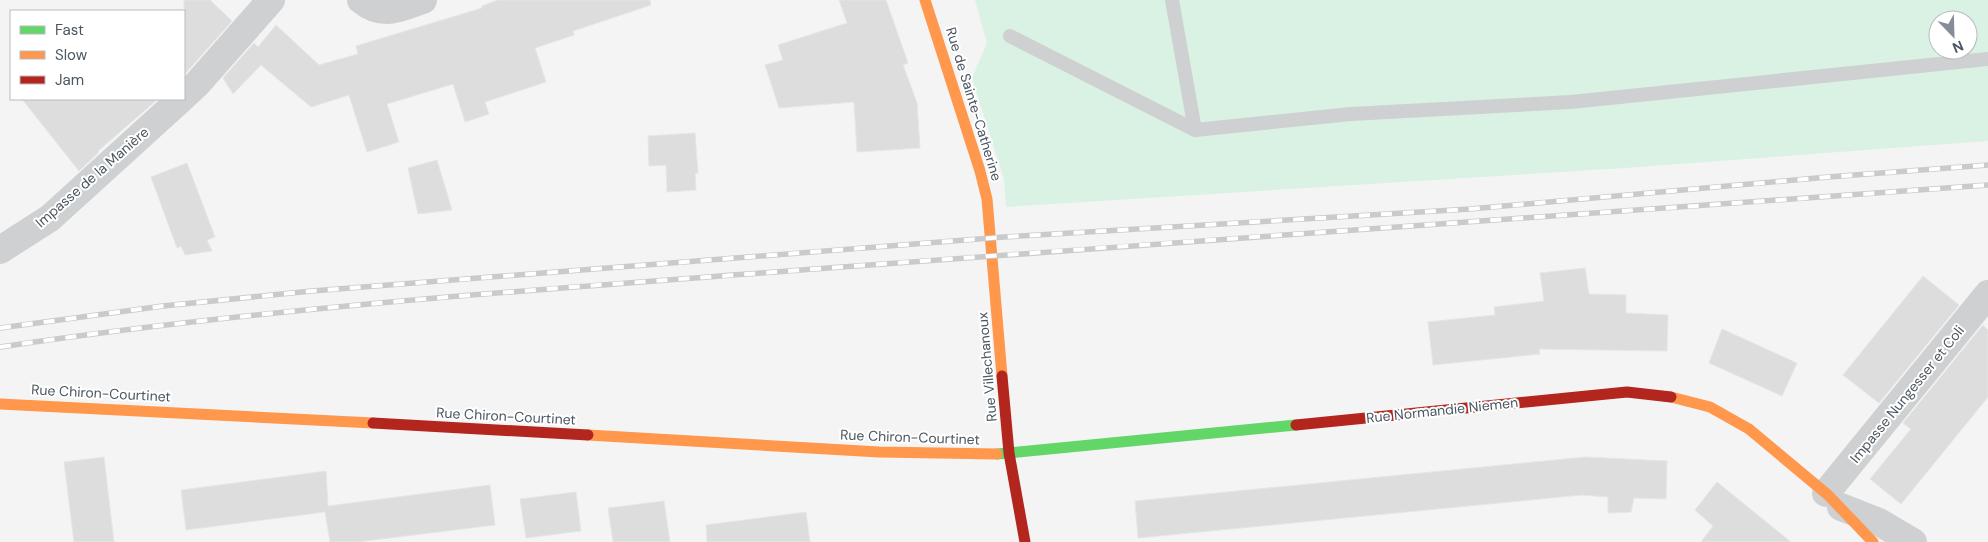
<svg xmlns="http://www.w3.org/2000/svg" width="1988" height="542" font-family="'DM Sans',sans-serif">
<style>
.green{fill:#d9f2e3;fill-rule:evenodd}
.building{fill:#ddddde;stroke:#e5e6e7}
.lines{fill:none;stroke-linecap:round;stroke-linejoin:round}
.lane{stroke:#ced0d2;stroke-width:14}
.street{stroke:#ced0d2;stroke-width:28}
.fast{stroke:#63d668;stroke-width:11}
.slow{stroke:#ff974d;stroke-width:11}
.jam{stroke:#b3261e;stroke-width:11}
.rail-casing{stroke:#c9cacc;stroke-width:5.5}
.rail{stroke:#fff;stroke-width:4;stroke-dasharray:11;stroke-linecap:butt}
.labels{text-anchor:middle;stroke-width:4;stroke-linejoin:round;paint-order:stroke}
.street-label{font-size:14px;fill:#4a5661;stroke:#fff}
</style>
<rect width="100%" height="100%" fill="#f4f4f4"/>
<path class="green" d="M 975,0 L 1988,0 L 1988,141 L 1625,168 L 1006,207 L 1004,179 L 972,78 L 987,43 ZM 1938,20 L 1968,20 L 1968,50 L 1938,50 Z"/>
<g class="building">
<polygon points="184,0 210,0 232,21 184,75"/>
<polygon points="498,0 650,0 651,5 573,31 574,35 535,48 546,82 485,102 489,114 465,122 453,84 387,104 399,142 367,152 349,95 311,107 261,65 233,94 223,78 254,43 258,47 276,25 319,65 358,54 356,46 482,8 482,6"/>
<polygon points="839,0 886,0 908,63 903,65 917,103 920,148 857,152 854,102 779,108 765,65 783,60 778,45 847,23"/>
<polygon points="22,99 158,99 98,151 99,152 79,171"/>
<polygon points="695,133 698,173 695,174 696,190 667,192 666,165 649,166 648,136"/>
<polygon points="437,160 452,210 418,214 408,168"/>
<polygon points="187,163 215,237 207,240 212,251 185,255 181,246 177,248 151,177"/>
<polygon points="1585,268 1589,294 1626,295 1626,313 1668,315 1667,351 1539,349 1540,354 1433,365 1428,322 1495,315 1494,307 1544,301 1540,273"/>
<polygon points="1923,276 1959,305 1879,403 1843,375"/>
<polygon points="1983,325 1988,330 1988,397 1901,504 1870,479 1911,429 1903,423"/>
<polygon points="1722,329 1797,363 1782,396 1709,363"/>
<polygon points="104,457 114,542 74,542 64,462"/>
<polygon points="1585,457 1667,461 1666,499 1634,498 1631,512 1608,513 1608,497 1582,495 1138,538 1135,501"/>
<polygon points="326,471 328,506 490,485 495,525 357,542 330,542 325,512 186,530 181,490"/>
<polygon points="1717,482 1749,508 1791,542 1701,542 1713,526 1695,510"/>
<polygon points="576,492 581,531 526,538 520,499"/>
<polygon points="664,501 670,542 613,542 608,508"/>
<polygon points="806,512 810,542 707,542 706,525"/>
</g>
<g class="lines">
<g class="lane">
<polyline points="1172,0 1195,130 1351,114 1571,102 1988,59"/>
<polyline points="1010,36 1195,130"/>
</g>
<g class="street">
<path d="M 361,0 C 383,18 399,8 423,0"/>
<polyline points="184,96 197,84 271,0"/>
<polyline points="0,250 50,218 181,99"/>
<polyline points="1826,493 1988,294"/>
<polyline points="1841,507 1879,522 1913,542"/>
</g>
<polyline class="fast" points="997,454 1296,425"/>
<g class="slow">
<polyline points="925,0 980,171 987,199 1002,376"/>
<polyline points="1671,397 1710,407 1749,429 1828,495 1873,542"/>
<polyline points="0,404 373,423"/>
<polyline points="588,435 879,452 997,454"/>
</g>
<g class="jam">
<polyline points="1002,376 1009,453 1025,542"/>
<polyline points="373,423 588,435"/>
<polyline points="1296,425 1627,392 1671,397"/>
</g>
<defs>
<g id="rail">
<polyline points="0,328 163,306 312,291 1004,237 1470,209 1828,177 1988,165"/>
<path d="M 0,347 C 275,306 551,289 828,268 C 1215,239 1601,213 1988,185"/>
</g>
</defs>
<use href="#rail" class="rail-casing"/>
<use href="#rail" class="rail"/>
</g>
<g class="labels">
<g class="street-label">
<text transform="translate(974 104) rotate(73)" y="5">Rue de Sainte-Catherine</text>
<text transform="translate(92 177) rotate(-41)" y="5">Impasse de la Manière</text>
<text transform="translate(987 367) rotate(-95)" y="5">Rue Villechanoux</text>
<text transform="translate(101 393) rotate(3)" y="5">Rue Chiron-Courtinet</text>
<text transform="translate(1907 394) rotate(-51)" y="5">Impasse Nungesser et Coli</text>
<text transform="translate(1442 410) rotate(-6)" y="5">Rue Normandie Niemen</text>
<text transform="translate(506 416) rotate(3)" y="5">Rue Chiron-Courtinet</text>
<text transform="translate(910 437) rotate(2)" y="5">Rue Chiron-Courtinet</text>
</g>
</g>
<rect x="10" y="10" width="175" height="90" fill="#ffffff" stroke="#b7bbc0"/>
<rect x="20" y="26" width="25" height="8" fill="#63d668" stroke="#b7bbc0"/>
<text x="55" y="35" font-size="15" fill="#4a5661">Fast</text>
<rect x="20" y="51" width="25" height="8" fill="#ff974d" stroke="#b7bbc0"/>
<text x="55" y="60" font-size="15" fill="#4a5661">Slow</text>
<rect x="20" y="76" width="25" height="8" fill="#b3261e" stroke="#b7bbc0"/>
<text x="55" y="85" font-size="15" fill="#4a5661">Jam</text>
<g transform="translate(1953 35) rotate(157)"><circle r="24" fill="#ffffff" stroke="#b7bbc0"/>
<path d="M0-4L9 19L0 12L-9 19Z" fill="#868d94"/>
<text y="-8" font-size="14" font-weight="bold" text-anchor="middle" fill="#4a5661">N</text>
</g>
</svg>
